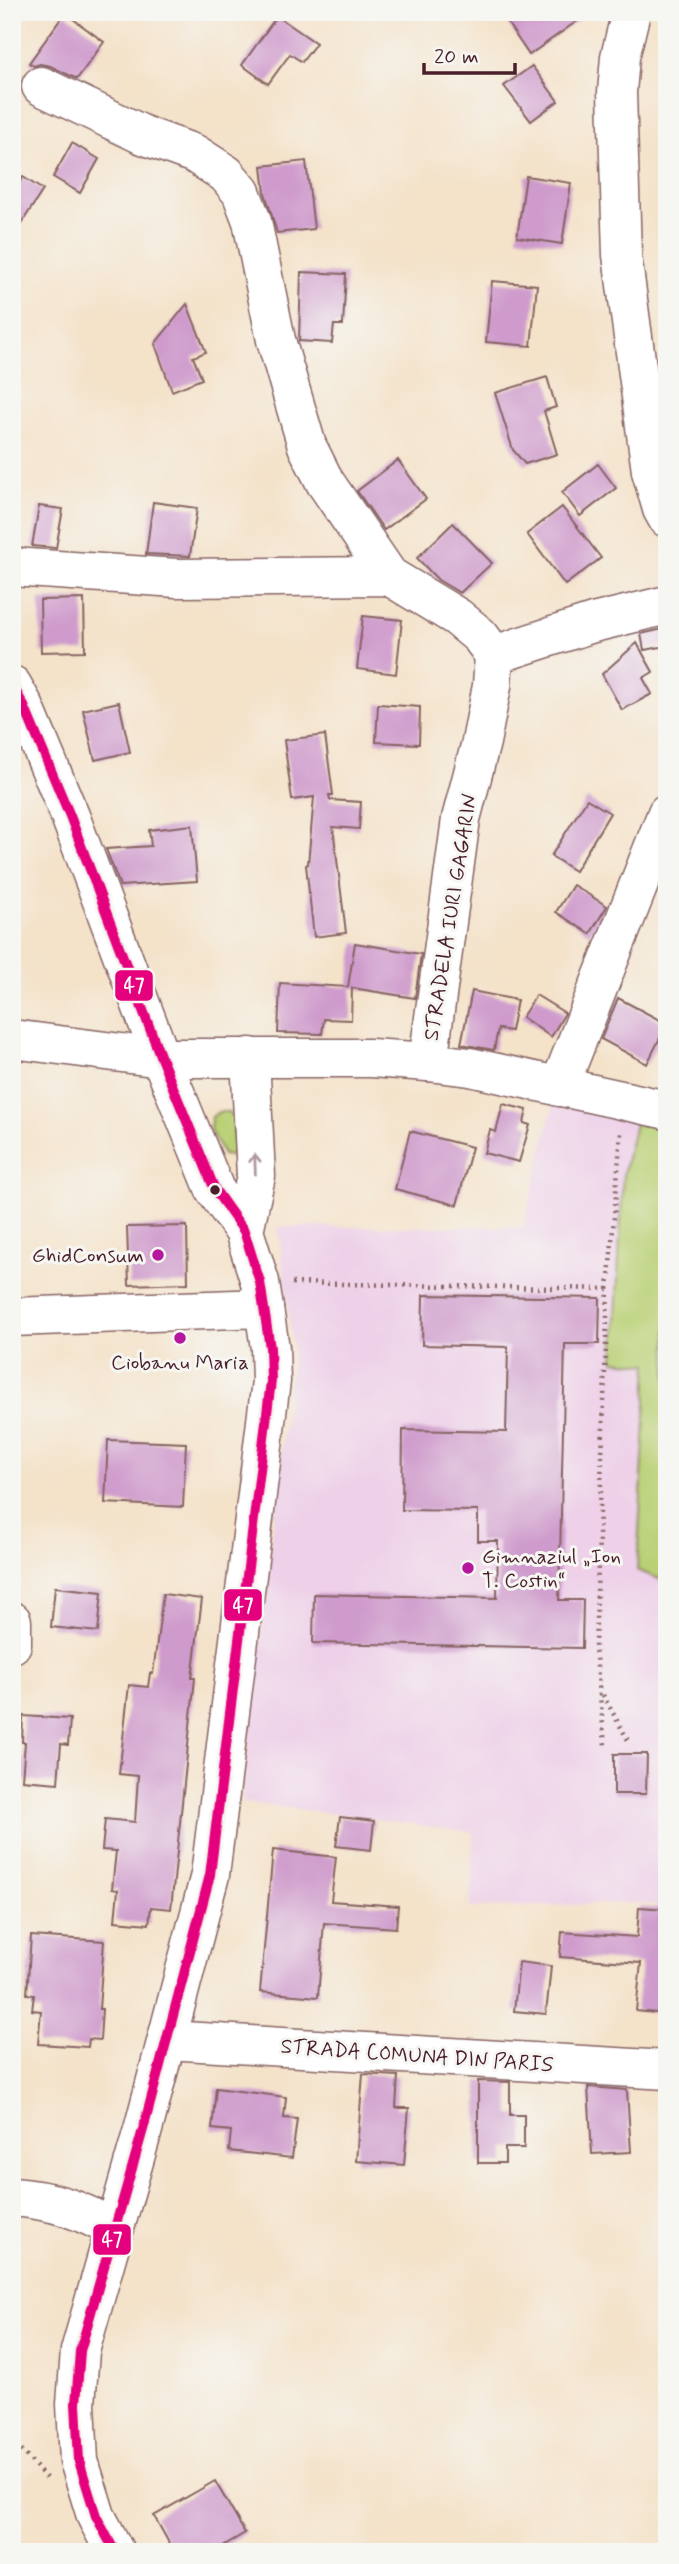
<svg xmlns="http://www.w3.org/2000/svg" width="679" height="2564" font-family="Mynerve,sans-serif">
<style>
.built{fill:#eed0e8}
.green{fill:#b9d074;stroke:#827850;stroke-width:2}
.building{fill:#cf9bcc}
.lines{fill:none;stroke-linecap:round;stroke-linejoin:round}
.minor-casing{stroke:#866362;stroke-width:41}
.path{stroke:#866362;stroke-width:4.5;stroke-dasharray:2 5;stroke-linecap:butt}
.minor{stroke:#fff;stroke-width:38}
.bus-1-casing{stroke:#f6f6f2;stroke-width:16}
.bus-1{stroke:#e5007d;stroke-width:10}
.oneway{stroke:#ae9aa0}
.bus-dot{fill:#4a1f2b;stroke:#f6f6f2;stroke-width:2.5}
.poi-dot{fill:#b5179e;stroke:#f6f6f2;stroke-width:2.5}
.labels{text-anchor:middle;stroke-width:6;stroke-linejoin:round;paint-order:stroke}
.street-label{font-size:21px;fill:#4a1f2b;stroke:#f6f6f2}
.poi-label{font-size:21px;fill:#4a1f2b;stroke:#f6f6f2;text-anchor:end}
.line-badge{stroke:#f6f6f2;stroke-width:2.5}
.badge-label{font-size:19px;text-anchor:middle;font-weight:bold;fill:#fff}
</style>
<rect width="100%" height="100%" fill="#f6f6f2"/>
<filter id="ink" filterUnits="userSpaceOnUse"><feTurbulence type="fractalNoise" baseFrequency=".0143" numOctaves="2"/><feDisplacementMap in="SourceGraphic" scale="14" xChannelSelector="R" yChannelSelector="G"/><feConvolveMatrix kernelMatrix="1 2 1 2 8 2 1 2 1" color-interpolation-filters="sRGB"/></filter>
<filter id="wash" filterUnits="userSpaceOnUse"><feTurbulence type="fractalNoise" baseFrequency=".00686" numOctaves="4" result="noise"/><feDisplacementMap in="SourceGraphic" scale="28" xChannelSelector="R" yChannelSelector="G"/><feGaussianBlur stdDeviation="1.57" result="paint"/><feColorMatrix in="noise" values="0 0 0 0 0 0 0 0 0 0 0 0 0 0 0 0 0 1.4 0 .05"/><feComposite in="paint" operator="in"/></filter>
<g filter="url(#wash)">
<rect width="100%" height="100%" fill="#f4e2c9"/>
<polygon class="built" points="554,1102 667,1125 667,1907 636,1903 470,1908 473,1832 242,1802 293,1348 278,1227 524,1227"/>
<g class="green">
<polygon points="218,1112 227,1112 233,1117 235,1148 232,1156 223,1155 210,1130 211,1118"/>
<polygon points="636,1119 667,1127 667,1582 637,1570 648,1364 614,1361 623,1175"/>
</g>
<g id="blocks">
<g class="building">
<polygon points="500,12 590,12 529,55"/>
<polygon points="65,13 104,42 77,79 50,66 40,64 34,66 29,63"/>
<polygon points="277,16 316,43 302,62 290,54 268,84 242,65"/>
<polygon points="532,66 558,101 531,121 504,86"/>
<polygon points="72,143 99,159 80,193 53,177"/>
<polygon points="306,161 314,229 277,233 265,193 262,166"/>
<polygon points="526,176 571,183 562,244 517,237"/>
<polygon points="23,177 43,190 12,238 12,194"/>
<polygon points="301,272 346,274 343,325 334,325 332,343 299,341"/>
<polygon points="492,281 537,285 531,346 486,342"/>
<polygon points="187,304 206,352 193,357 202,379 172,391 155,344"/>
<polygon points="547,377 556,407 544,411 557,454 525,464 513,450 495,393"/>
<polygon points="398,460 426,499 384,530 357,491"/>
<polygon points="598,464 616,488 580,516 562,492"/>
<polygon points="153,502 197,508 190,556 146,554"/>
<polygon points="39,506 63,509 56,548 32,546"/>
<polygon points="562,507 601,558 565,585 527,534"/>
<polygon points="453,523 492,563 460,593 438,580 417,558"/>
<polygon points="84,599 85,651 41,652 40,600"/>
<polygon points="363,616 402,620 396,674 357,669"/>
<polygon points="667,628 667,646 644,650 641,634"/>
<polygon points="637,643 653,672 643,678 652,694 622,710 602,674"/>
<polygon points="119,702 130,752 95,760 83,710"/>
<polygon points="378,704 420,707 419,744 376,742"/>
<polygon points="325,735 333,795 329,795 330,800 361,802 359,829 333,827 346,933 314,937 306,865 308,864 314,797 292,800 284,740"/>
<polygon points="587,799 610,813 575,871 551,856"/>
<polygon points="192,825 197,881 120,886 106,849 151,846 149,830"/>
<polygon points="573,885 607,906 590,934 556,912"/>
<polygon points="355,943 421,954 415,998 352,988 351,1020 324,1019 322,1034 278,1033 280,983 348,987"/>
<polygon points="472,991 517,1000 511,1031 498,1029 494,1050 461,1044"/>
<polygon points="536,995 565,1013 551,1037 522,1017"/>
<polygon points="618,998 667,1024 647,1064 601,1039"/>
<polygon points="503,1104 527,1110 524,1123 530,1125 519,1162 484,1153 490,1130 496,1132"/>
<polygon points="410,1131 472,1147 457,1205 395,1189"/>
<polygon points="187,1226 188,1283 129,1285 127,1227"/>
<polygon points="423,1295 600,1298 599,1344 565,1344 559,1600 583,1600 582,1648 313,1643 314,1594 497,1598 498,1541 478,1541 478,1511 402,1510 403,1430 506,1432 508,1347 422,1345"/>
<polygon points="108,1440 186,1443 183,1507 105,1503"/>
<polygon points="55,1587 102,1592 98,1632 51,1627"/>
<polygon points="163,1594 202,1599 192,1678 195,1678 171,1909 151,1907 149,1924 115,1921 118,1890 112,1889 116,1851 102,1850 105,1819 135,1822 138,1776 119,1774 129,1685 148,1687 150,1673 153,1674"/>
<polygon points="23,1716 70,1719 68,1745 61,1744 58,1783 22,1780 25,1742 22,1742"/>
<polygon points="614,1754 647,1754 646,1794 614,1794"/>
<polygon points="340,1817 374,1821 371,1850 336,1846"/>
<polygon points="273,1850 336,1857 331,1901 398,1906 396,1928 324,1923 318,1997 260,1992"/>
<polygon points="639,1907 667,1909 665,1950 667,1950 667,2014 636,2011 641,1963 560,1957 562,1932 637,1937"/>
<polygon points="31,1936 104,1941 99,2009 102,2009 100,2040 89,2039 88,2047 38,2044 41,2011 32,2010 34,1995 27,1994"/>
<polygon points="519,1962 551,1966 546,2014 514,2011"/>
<polygon points="363,2074 398,2076 396,2108 409,2108 404,2165 356,2161"/>
<polygon points="478,2081 510,2082 510,2115 524,2115 524,2148 505,2148 505,2163 478,2163"/>
<polygon points="588,2087 627,2090 631,2152 592,2154"/>
<polygon points="216,2088 286,2097 284,2118 297,2119 292,2158 229,2151 231,2131 212,2129"/>
<polygon points="215,2481 245,2533 213,2552 174,2552 154,2516"/>
</g>
</g>
</g>
<g filter="url(#ink)">
<use href="#blocks" fill-opacity="0" stroke="#866362" stroke-width="2"/>
<g class="lines">
<defs>
<g id="minor">
<polyline points="631,12 620,57 617,92 622,255 651,471 662,509 667,518"/>
<polyline points="41,86 143,135 195,154 226,174 241,192 252,221 276,340 307,446 325,482 389,576"/>
<polyline points="12,567 177,578 389,576 457,617 480,636 494,655 492,686 481,742 461,819 428,1062"/>
<polyline points="494,655 593,623 667,605"/>
<polyline points="12,685 24,706 70,816 161,1058 215,1190 244,1231 260,1282 270,1348 271,1381 210,1875 144,2126 80,2351 76,2404 79,2461 96,2516 115,2552"/>
<polyline points="12,1039 161,1058 371,1058 428,1062 470,1067 667,1110"/>
<polyline points="559,1087 667,813"/>
<polyline points="244,1231 256,1176 250,1057"/>
<polyline points="12,1317 264,1308"/>
<polyline points="12,1621 12,1644"/>
<polyline points="167,2040 667,2070"/>
<path d="M 12,2197 C 53,2200 78,2209 113,2228"/>
</g>
</defs>
<use href="#minor" class="minor-casing"/>
<g class="path">
<polyline points="292,1283 608,1289 595,1647 605,1745"/>
<polyline points="608,1289 621,1133"/>
<polyline points="603,1695 629,1742"/>
<polyline points="12,2440 48,2480"/>
</g>
<use href="#minor" class="minor"/>
<defs>
<polyline id="bus-1" points="12,685 24,706 70,816 161,1058 215,1190 244,1231 260,1282 270,1348 271,1381 210,1875 144,2126 80,2351 76,2404 79,2461 96,2516 115,2552"/>
</defs>
<use href="#bus-1" class="bus-1-casing"/>
<use href="#bus-1" class="bus-1"/>
</g>
<defs><path id="oneway-shaft" d="M-6 0H5M1.5-3L5.5 0L1.5 3" fill="none" stroke-width="1.6" stroke-linecap="round" stroke-linejoin="round" transform="scale(1.75)"/></defs>
<use class="oneway" href="#oneway-shaft" transform="translate(255 1164) rotate(-92)"/>
</g>
<circle class="bus-dot" cx="215" cy="1190" r="6"/>
<g class="poi-dot">
<circle cx="158" cy="1255" r="7"/>
<circle cx="180" cy="1338" r="7"/>
<circle cx="468" cy="1568" r="7"/>
</g>
<g class="labels">
<g class="street-label">
<text transform="translate(450 917) rotate(-81)" y="7">STRADELA IURI GAGARIN</text>
<text transform="translate(417 2055) rotate(4)" y="7">STRADA COMUNA DIN PARIS</text>
</g>
<g class="poi-label">
<text x="144" y="1262">GhidConsum</text>
<text x="180" y="1369" text-anchor="middle">Ciobanu Maria</text>
<text x="482" y="1563" text-anchor="start">Gimnaziul „Ion<tspan x="482" dy="24">T. Costin“</tspan></text>
</g>
</g>
<g class="line-badge">
<rect x="114" y="969" width="40" height="33" rx="7" fill="#e5007d"/>
<rect x="223" y="1588" width="40" height="34" rx="7" fill="#e5007d"/>
<rect x="92" y="2223" width="40" height="33" rx="7" fill="#e5007d"/>
</g>
<g class="badge-label">
<text x="134" y="992">47</text>
<text x="243" y="1612">47</text>
<text x="112" y="2246">47</text>
</g>
<rect width="679" height="2564" fill="none" stroke="#f6f6f2" stroke-width="42"/>
<path d="M424 63v10h91v-10" fill="none" stroke="#4a1f2b" stroke-width="3.5"/>
<text x="434" y="63" font-size="21" fill="#4a1f2b" stroke="#f6f6f2" stroke-width="5" paint-order="stroke">20 m</text>
</svg>
